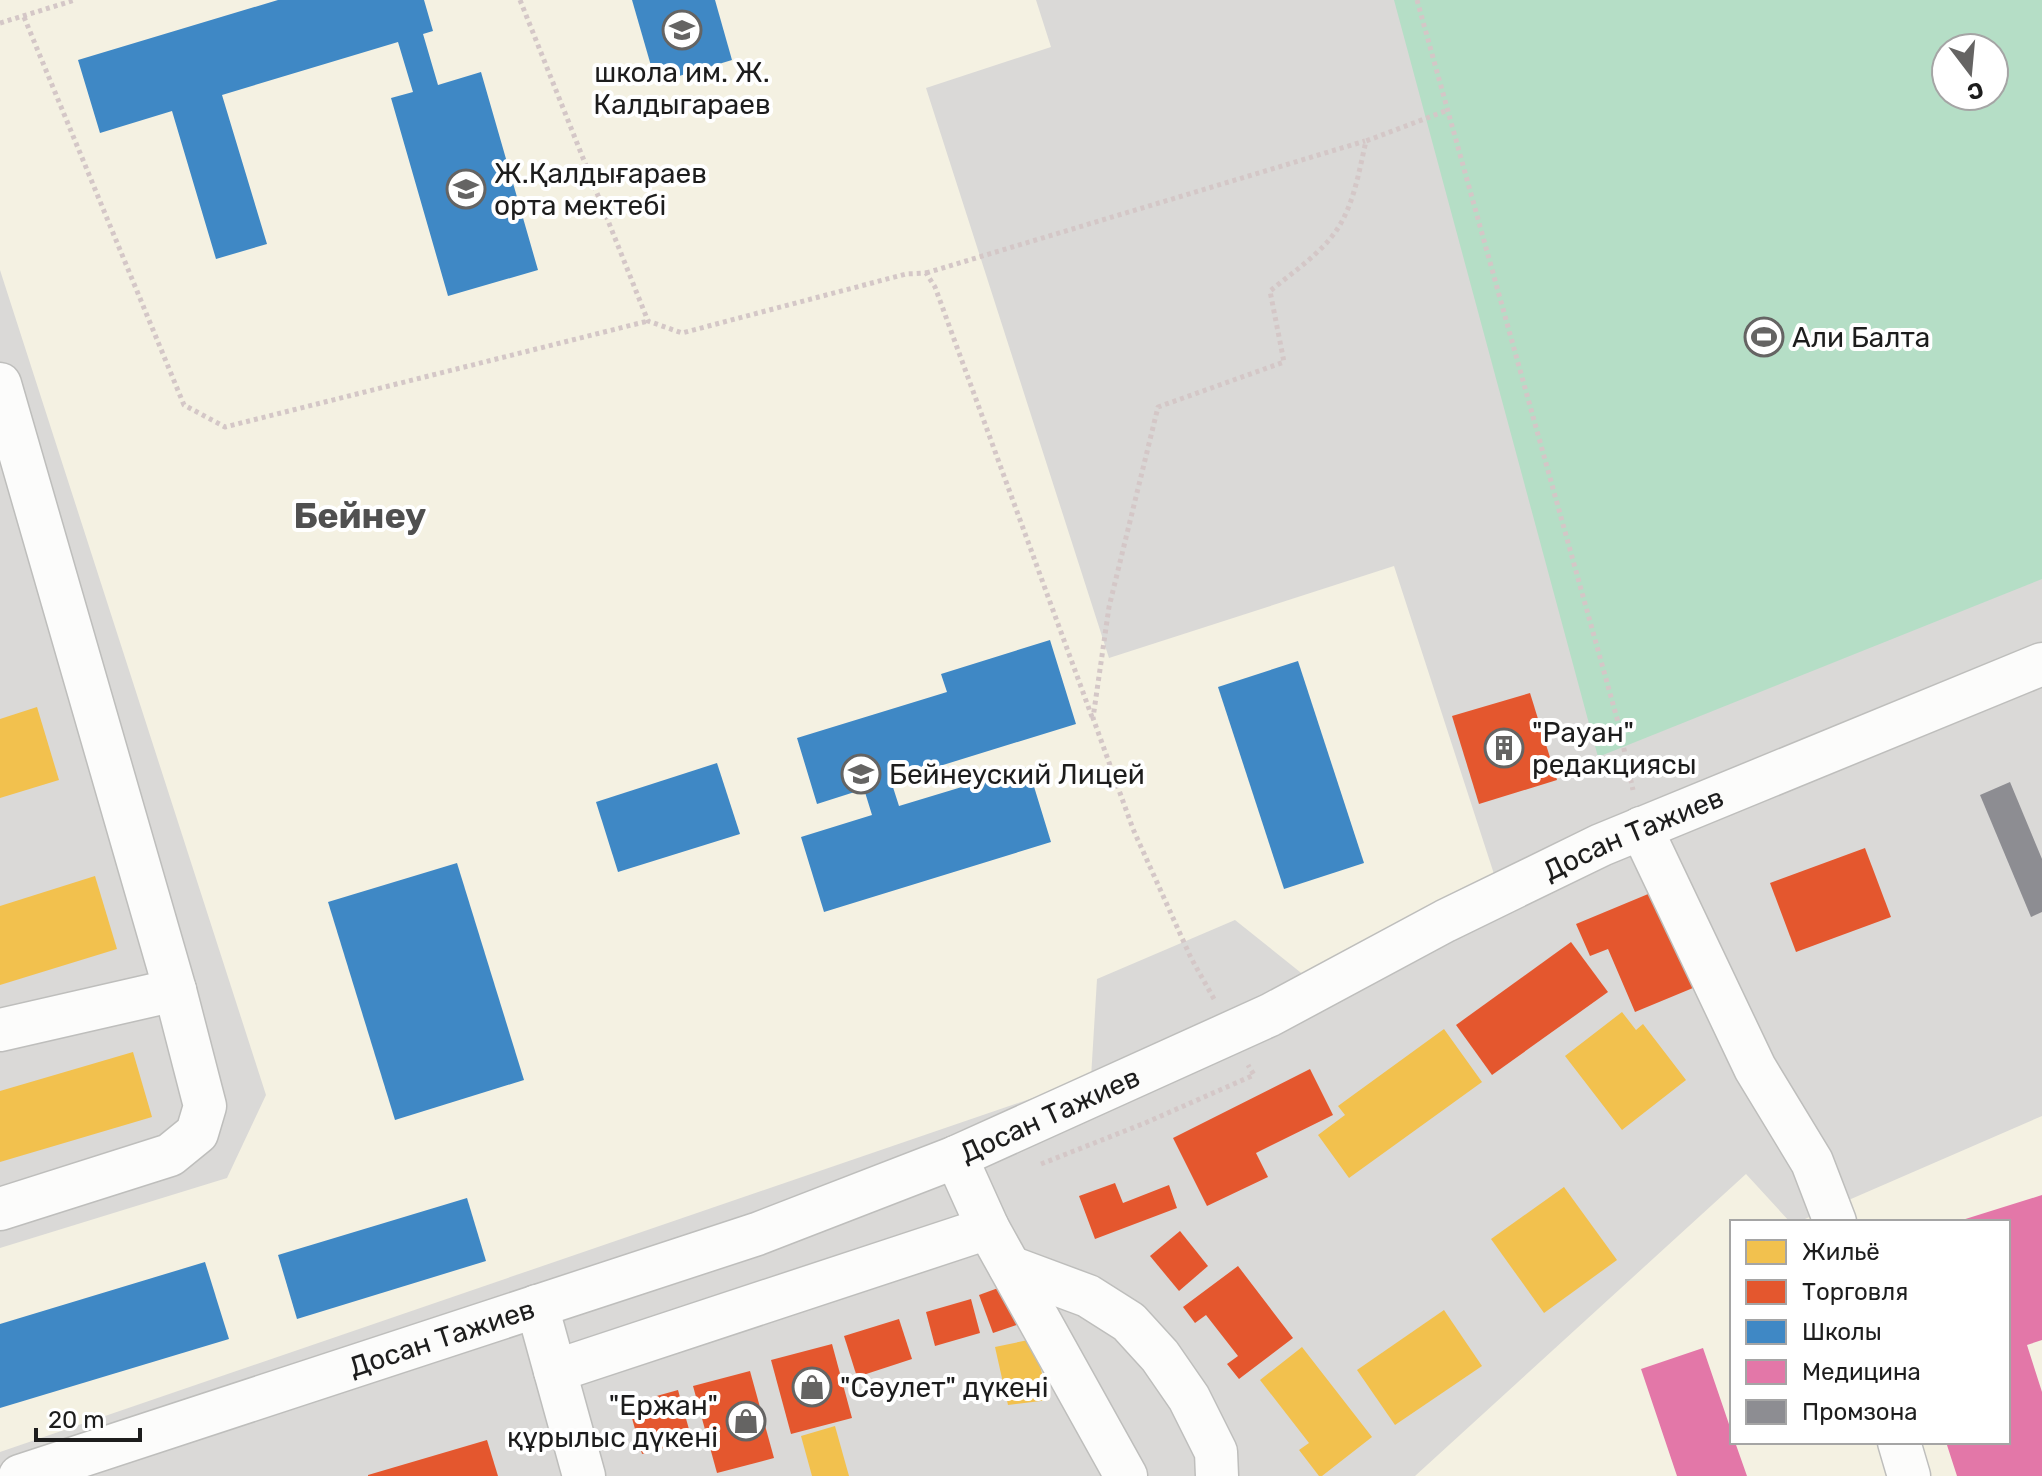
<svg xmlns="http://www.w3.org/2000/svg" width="2042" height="1476" font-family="Rubik,sans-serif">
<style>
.residential{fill:#dad9d7;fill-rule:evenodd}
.education{fill:#f4f1e2}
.pitch{fill:#b5dec6;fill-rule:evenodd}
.homes{fill:#f2c14e}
.shops{fill:#e4572e}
.schools{fill:#3f88c5}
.health{fill:#e377a8}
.industry{fill:#8d8d92}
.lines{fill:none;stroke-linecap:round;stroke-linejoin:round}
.minor-casing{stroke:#bebebc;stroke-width:45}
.path{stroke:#d4c7c7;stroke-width:5;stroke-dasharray:4 4;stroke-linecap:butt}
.minor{stroke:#fcfcfb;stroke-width:42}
.labels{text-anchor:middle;stroke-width:8;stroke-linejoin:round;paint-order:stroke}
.poi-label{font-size:28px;fill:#1d1d1d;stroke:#fff;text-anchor:start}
.street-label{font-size:28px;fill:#1d1d1d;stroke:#fff}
.district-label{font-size:36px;font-weight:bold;fill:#505050;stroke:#fff}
</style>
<rect width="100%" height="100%" fill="#ebe9e6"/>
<path class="residential" d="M 0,0 L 2042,0 L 2042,1476 L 0,1476 ZM 1946,48 L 1994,48 L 1994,96 L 1946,96 ZM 1732,1222 L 2008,1222 L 2008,1442 L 1732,1442 Z"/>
<g class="education">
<polygon points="0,0 1036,0 1051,47 926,88 1109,658 1394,566 1506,911 1305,976 1235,920 1097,979 1091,1078 0,1452 0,1248 227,1178 266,1095 0,270"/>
<polygon points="2042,1116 2042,1476 1415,1476 1746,1174 1790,1222 1732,1222 1732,1442 2008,1442 2008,1222 1798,1222"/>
</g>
<path class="pitch" d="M 1394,0 L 2042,0 L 2042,579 L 1598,757 ZM 1946,48 L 1994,48 L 1994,96 L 1946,96 Z"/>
<g class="homes">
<polygon points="37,707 59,780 0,798 0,719"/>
<polygon points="95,876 117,949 0,985 0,906"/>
<polygon points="1622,1012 1636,1030 1643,1024 1686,1080 1622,1130 1565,1056"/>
<polygon points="1444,1029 1482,1082 1349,1178 1318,1135 1345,1115 1338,1106"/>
<polygon points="133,1052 152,1117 0,1162 0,1091"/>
<polygon points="1564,1187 1617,1260 1544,1313 1491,1239"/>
<polygon points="1444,1310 1482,1366 1395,1425 1357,1370"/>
<polygon points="1033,1339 1049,1400 1008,1405 995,1347"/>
<polygon points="1302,1347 1372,1437 1322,1476 1319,1476 1299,1450 1309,1443 1260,1380"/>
<polygon points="835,1426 849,1476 812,1476 801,1436"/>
</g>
<g class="shops">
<polygon points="1530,693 1557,780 1479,804 1452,716"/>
<polygon points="1865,848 1891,917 1796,952 1770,883"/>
<polygon points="1665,887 1705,983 1635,1012 1608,949 1590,956 1576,924"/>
<polygon points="1571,942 1608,992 1492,1075 1456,1025"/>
<polygon points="1310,1069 1333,1115 1256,1153 1268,1177 1207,1206 1173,1138"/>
<polygon points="1115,1183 1123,1203 1169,1185 1177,1208 1095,1239 1079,1196"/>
<polygon points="1180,1231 1208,1266 1179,1291 1150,1256"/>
<polygon points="1238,1266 1293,1338 1239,1379 1227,1364 1238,1356 1206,1315 1195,1323 1183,1307"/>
<polygon points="1009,1284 1022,1323 993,1333 979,1295"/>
<polygon points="971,1299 980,1333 935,1346 926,1312"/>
<polygon points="899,1319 912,1359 857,1377 844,1336"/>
<polygon points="832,1344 852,1418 791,1434 771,1360"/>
<polygon points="750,1371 774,1458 717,1473 693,1386"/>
<polygon points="678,1390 692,1440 642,1454 628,1404"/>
<polygon points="487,1440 498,1476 368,1476 368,1475"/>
</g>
<g class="schools">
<polygon points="278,0 424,0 433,31 423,34 438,85 481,72 538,270 448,296 391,98 413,92 398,42 222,95 267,244 216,259 172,111 100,133 78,60"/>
<polygon points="632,0 715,0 732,60 656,83"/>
<polygon points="1050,640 1076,724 891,781 899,806 1028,767 1051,842 824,912 801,837 872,815 864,789 817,804 797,738 947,692 941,674"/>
<polygon points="1298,661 1364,863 1284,889 1218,687"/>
<polygon points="717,763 740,834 618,872 596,802"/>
<polygon points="457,863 524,1080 395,1120 328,902"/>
<polygon points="467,1198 486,1261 297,1319 278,1255"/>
<polygon points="205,1262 229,1339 0,1408 0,1324"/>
</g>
<g class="health">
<polygon points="2042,1195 2042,1340 2027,1345 2042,1392 2042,1476 1957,1476 1946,1442 2008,1442 2008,1222 1959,1221"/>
<polygon points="1703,1348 1732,1433 1732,1442 1735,1442 1747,1476 1677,1476 1641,1369"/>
</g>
<polygon class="industry" points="2010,782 2042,859 2042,912 2031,917 1980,795"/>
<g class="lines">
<defs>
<g id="minor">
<polyline points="0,384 175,990 205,1106 197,1133 170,1155 0,1209"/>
<polyline points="1641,828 1755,1068 1812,1162 1835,1222"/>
<polyline points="0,1030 175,990"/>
<polyline points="956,1157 988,1228 1126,1476"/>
<polyline points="1010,1267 1088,1296 1129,1322 1160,1356 1189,1398 1216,1452 1217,1476"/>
<polyline points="537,1306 584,1476"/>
<polyline points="555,1371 988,1228"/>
<polyline points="1899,1442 1909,1476"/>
<path id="s1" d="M 20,1476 L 757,1234 L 956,1157 L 1270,1015 L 1445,921 L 1601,845 L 2042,664"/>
</g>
</defs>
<use href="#minor" class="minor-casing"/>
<g class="path">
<polyline points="520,0 648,321 682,333 906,274 926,273 935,287 1092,717"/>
<polyline points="1417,0 1618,722 1633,790"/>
<polyline points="24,17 184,405 225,427 648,321"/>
<polyline points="0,23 75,0"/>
<polyline points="926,273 1365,141"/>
<path d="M 1214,999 L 1191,958 L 1133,829 L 1093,718 L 1109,607 L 1158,407 L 1284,362 L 1270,291 C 1292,273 1320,254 1336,231 C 1354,205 1359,171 1366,141 L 1448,110"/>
<polyline points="1041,1164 1145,1123 1254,1075 1248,1065"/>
</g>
<use href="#minor" class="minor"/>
</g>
<defs>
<symbol id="school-ring" viewBox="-11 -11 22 22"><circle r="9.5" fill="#fff" stroke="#656463" stroke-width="1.5"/><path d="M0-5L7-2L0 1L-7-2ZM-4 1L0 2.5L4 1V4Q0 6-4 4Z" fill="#656463"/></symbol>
<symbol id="stadium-ring" viewBox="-11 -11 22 22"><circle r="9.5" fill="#fff" stroke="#656463" stroke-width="1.5"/><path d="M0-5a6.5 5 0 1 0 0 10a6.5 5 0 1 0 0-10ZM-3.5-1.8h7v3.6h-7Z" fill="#656463"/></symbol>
<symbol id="building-ring" viewBox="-11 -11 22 22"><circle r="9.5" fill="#fff" stroke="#656463" stroke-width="1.5"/><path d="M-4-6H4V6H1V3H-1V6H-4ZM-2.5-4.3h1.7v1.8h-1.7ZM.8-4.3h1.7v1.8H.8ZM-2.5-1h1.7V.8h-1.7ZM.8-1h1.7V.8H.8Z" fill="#656463"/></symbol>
<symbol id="shop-ring" viewBox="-11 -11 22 22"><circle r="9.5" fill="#fff" stroke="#656463" stroke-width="1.5"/><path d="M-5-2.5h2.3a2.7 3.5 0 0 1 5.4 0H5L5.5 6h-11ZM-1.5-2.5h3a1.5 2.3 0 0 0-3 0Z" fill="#656463"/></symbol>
</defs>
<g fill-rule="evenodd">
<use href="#school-ring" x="660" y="8" width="44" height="44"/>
<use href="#school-ring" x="444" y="167" width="44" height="44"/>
<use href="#stadium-ring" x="1742" y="315" width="44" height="44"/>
<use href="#building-ring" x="1482" y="726" width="44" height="44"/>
<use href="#school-ring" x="839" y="752" width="44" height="44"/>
<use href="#shop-ring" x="790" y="1365" width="44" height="44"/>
<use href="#shop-ring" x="724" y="1399" width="44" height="44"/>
</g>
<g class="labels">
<g class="poi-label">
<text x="682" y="82" text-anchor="middle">школа им. Ж.<tspan x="682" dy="32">Калдыгараев</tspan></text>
<text x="494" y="183">Ж.Қалдығараев<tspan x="494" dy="32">орта мектебі</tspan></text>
<text x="1792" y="347">Али Балта</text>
<text x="1532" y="742">"Рауан"<tspan x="1532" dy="32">редакциясы</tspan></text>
<text x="889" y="784">Бейнеуский Лицей</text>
<text x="840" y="1397">"Сәулет" дүкені</text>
<text x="718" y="1415" text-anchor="end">"Ержан"<tspan x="718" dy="32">құрылыс дүкені</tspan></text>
</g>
<g class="street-label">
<text dy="10" stroke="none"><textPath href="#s1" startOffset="1740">Досан Тажиев</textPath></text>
<text dy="10" stroke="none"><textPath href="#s1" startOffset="1092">Досан Тажиев</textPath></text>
<text dy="10" stroke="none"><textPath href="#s1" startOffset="444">Досан Тажиев</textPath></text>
</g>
<g class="district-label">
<text x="360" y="528">Бейнеу</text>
</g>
</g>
<rect x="1730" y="1220" width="280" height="224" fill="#ffffff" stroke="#a5a5a5" stroke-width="2"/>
<rect x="1746" y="1240" width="40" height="24" fill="#f2c14e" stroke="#a5a5a5" stroke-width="2"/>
<text x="1802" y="1260" font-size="24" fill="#1d1d1d">Жильё</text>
<rect x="1746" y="1280" width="40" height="24" fill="#e4572e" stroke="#a5a5a5" stroke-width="2"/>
<text x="1802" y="1300" font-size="24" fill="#1d1d1d">Торговля</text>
<rect x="1746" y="1320" width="40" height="24" fill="#3f88c5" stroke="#a5a5a5" stroke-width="2"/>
<text x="1802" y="1340" font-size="24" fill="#1d1d1d">Школы</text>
<rect x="1746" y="1360" width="40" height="24" fill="#e377a8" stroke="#a5a5a5" stroke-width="2"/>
<text x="1802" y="1380" font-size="24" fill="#1d1d1d">Медицина</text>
<rect x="1746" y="1400" width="40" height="24" fill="#8d8d92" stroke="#a5a5a5" stroke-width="2"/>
<text x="1802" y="1420" font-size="24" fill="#1d1d1d">Промзона</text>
<g transform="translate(1970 72) rotate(164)"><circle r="38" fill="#ffffff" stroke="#a5a5a5" stroke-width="2"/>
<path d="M0-6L14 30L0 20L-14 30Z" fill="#656463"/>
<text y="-12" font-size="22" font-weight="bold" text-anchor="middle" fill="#1d1d1d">С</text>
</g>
<path d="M36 1428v12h104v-12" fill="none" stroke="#1d1d1d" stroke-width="4"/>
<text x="48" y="1428" font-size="24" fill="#1d1d1d" stroke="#ffffff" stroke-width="6" paint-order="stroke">20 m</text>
</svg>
